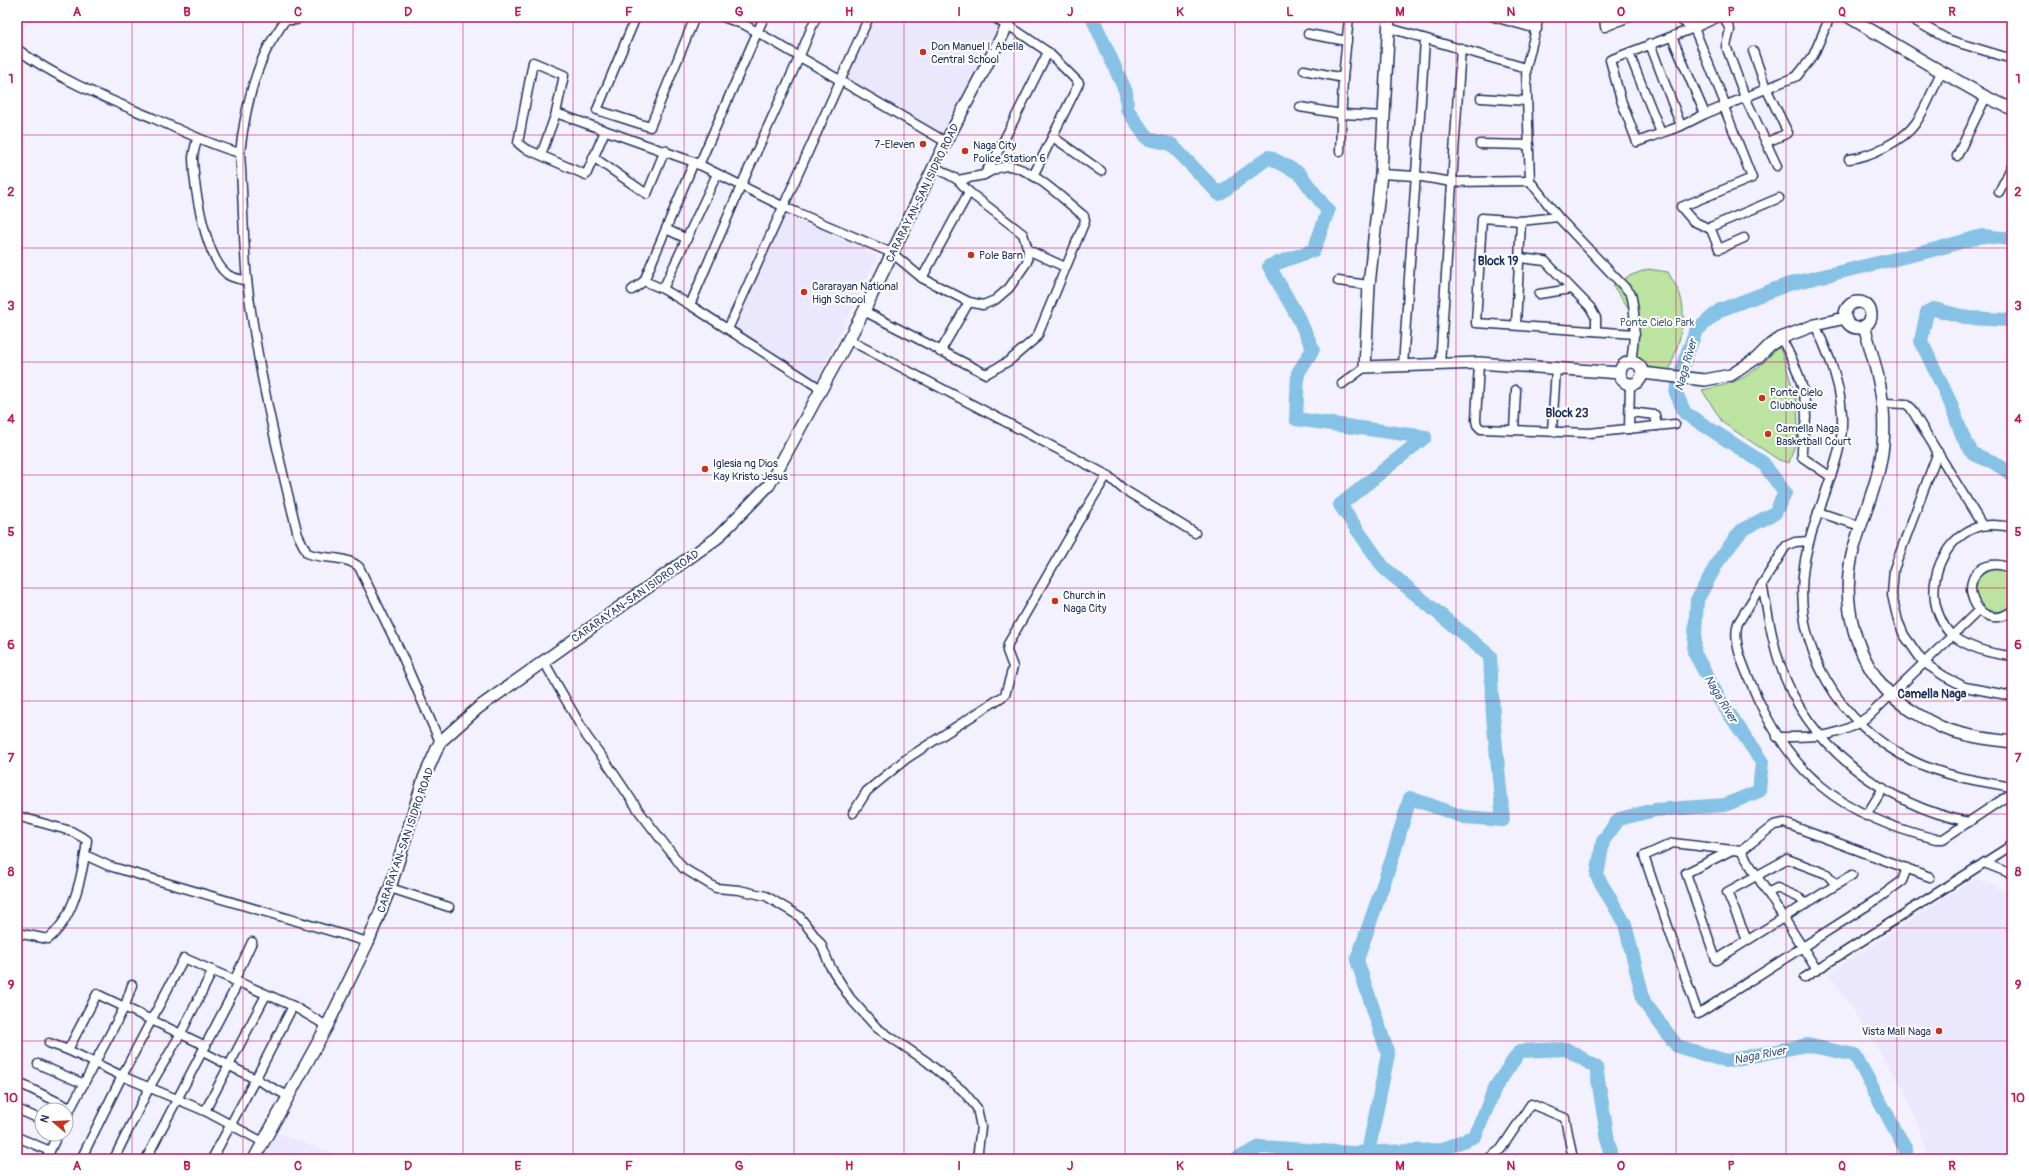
<svg xmlns="http://www.w3.org/2000/svg" width="2029" height="1176" font-family="Pangolin,sans-serif">
<style>
.built{fill:#ebe7fd}
.green{fill:#bce39f;stroke:#6c897e}
.lines{fill:none;stroke-linecap:round;stroke-linejoin:round}
.river{stroke:#85c2e5;stroke-width:14}
.street-casing{stroke:#1b2f5e;stroke-width:11}
.secondary-casing{stroke:#1b2f5e;stroke-width:14}
.street{stroke:#fff;stroke-width:8}
.secondary{stroke:#fff;stroke-width:11}
.grid{fill:none;stroke:#c2185b;stroke-width:1;stroke-opacity:0.55}
.poi-dot{fill:#c8321e;stroke:#fff;stroke-width:1.5}
.labels{text-anchor:middle;stroke-width:4;stroke-linejoin:round;paint-order:stroke}
.poi-label{font-size:11px;fill:#1b2f5e;stroke:#fff;text-anchor:start}
.street-label{font-size:11px;fill:#1b2f5e;stroke:#fff}
.park-label{font-size:11px;fill:#435c6e;stroke:#fff}
.neighbourhood-label{font-size:12px;font-weight:bold;fill:#1b2f5e;stroke:#fff}
.water-label{font-size:12px;font-style:italic;fill:#3b5b86;stroke:#fff}
.neatline{fill:none;stroke:#c2185b;stroke-width:1.5}
.grid-label{font-size:13px;text-anchor:middle;font-weight:bold;fill:#c2185b}
</style>
<rect width="100%" height="100%" fill="#f3f1fe"/>
<filter id="ink" filterUnits="userSpaceOnUse"><feTurbulence type="fractalNoise" baseFrequency=".025" numOctaves="2"/><feDisplacementMap in="SourceGraphic" scale="8" xChannelSelector="R" yChannelSelector="G"/><feConvolveMatrix kernelMatrix="1 2 1 2 8 2 1 2 1" color-interpolation-filters="sRGB"/></filter>
<g filter="url(#ink)">
<g class="built">
<polygon points="874,17 990,17 1002,25 943,134 846,79"/>
<polygon points="785,210 877,257 817,380 731,327"/>
<polygon points="1975,878 2012,893 2012,1159 1929,1159 1917,1122 1904,1089 1829,974"/>
<polygon points="275,1133 341,1156 339,1159 262,1159"/>
</g>
<g class="green">
<path d="M 1648,269 L 1668,272 C 1672,280 1679,289 1681,298 C 1688,323 1676,350 1668,374 L 1644,369 L 1636,361 L 1630,346 L 1632,313 L 1613,286 L 1629,276 Z"/>
<path d="M 1777,348 L 1781,350 L 1797,402 L 1798,435 L 1789,463 L 1779,460 L 1723,423 L 1702,390 C 1739,383 1753,376 1777,348 Z"/>
<path d="M 1990,569 L 2001,569 L 2012,576 L 2012,605 L 2001,612 L 1985,610 L 1975,598 C 1975,584 1976,575 1990,569 Z"/>
</g>
<g class="lines">
<g class="river">
<polyline points="1092,17 1126,92 1127,109 1148,139 1171,144 1219,194 1269,157 1299,173 1328,211 1314,250 1269,266 1299,319 1313,349 1298,373 1296,419 1425,437 1340,505 1384,568 1490,656 1493,716 1503,820 1464,817 1410,798 1392,859 1357,960 1388,1054 1368,1152"/>
<polyline points="2012,318 2007,320 1969,318 1934,309 1927,312 1921,341 1950,402 1963,437 1973,454 1993,462 2012,474"/>
<polyline points="1237,1159 1260,1147 1353,1153 1440,1150 1475,1136 1496,1086 1520,1051 1566,1049 1596,1067 1611,1159"/>
<polyline points="1906,1159 1906,1150 1855,1055 1807,1045 1726,1061 1677,1046 1644,1002 1625,924 1597,876 1603,841 1619,819 1655,810 1725,805 1759,791 1762,762 1720,700 1694,652 1697,600 1719,560 1742,530 1775,513 1785,493 1763,463 1685,413 1676,393 1685,359 1696,331 1720,310 1789,284 1929,251 1982,236 2012,239"/>
</g>
<defs>
<g id="street">
<polyline points="636,17 597,110 650,127 695,17"/>
<polyline points="723,17 745,25 946,142"/>
<polyline points="1494,17 1537,29"/>
<path d="M 1539,17 L 1526,68 L 1530,181 L 1558,217 L 1631,294 C 1637,318 1634,339 1631,363"/>
<polyline points="1604,17 1605,27 1629,17"/>
<polyline points="1676,17 1694,28 1724,101 1724,107 1752,178 1681,207 1693,221 1708,228 1779,198"/>
<polyline points="1719,17 1694,28 1610,60 1621,100 1637,142 1681,126 1705,114 1797,76 1813,56 1830,17"/>
<polyline points="1724,17 1730,30 1726,46 1745,97 1777,166"/>
<polyline points="1908,17 1949,40 2012,59"/>
<polyline points="1008,25 1048,52 1079,83 1033,176"/>
<polyline points="1389,28 1526,68"/>
<polyline points="1308,34 1347,41"/>
<polyline points="1672,37 1705,114"/>
<polyline points="1650,44 1681,126"/>
<path d="M 17,49 C 59,80 108,99 155,119 C 183,131 210,145 240,153 C 243,195 243,238 247,280 C 257,367 277,451 298,535 L 307,553 C 323,560 346,555 359,567 L 400,651 L 440,742"/>
<polyline points="1753,51 1766,88 1788,133 1767,142"/>
<polyline points="1629,53 1661,133"/>
<polyline points="1304,70 1343,78"/>
<polyline points="1481,98 1527,101"/>
<polyline points="1300,107 1342,114 1384,116"/>
<polyline points="556,113 694,162 784,207 892,253 922,278 969,302 983,305 995,300 1009,288 1027,262 1028,250 1023,234 969,192 958,180 935,167"/>
<polyline points="1053,137 1101,171"/>
<path d="M 197,138 C 196,145 193,152 193,159 C 194,187 205,257 227,274 C 231,278 241,279 247,281"/>
<polyline points="1480,144 1529,145"/>
<polyline points="1340,152 1343,78 1349,17"/>
<path d="M 240,153 C 244,118 251,81 267,49 C 272,39 279,30 285,20 L 296,20"/>
<polyline points="541,155 556,113 564,75 533,62 518,143 524,148 586,175 605,131"/>
<polyline points="1957,156 1986,97"/>
<polyline points="593,157 647,194 665,150"/>
<path d="M 1849,159 C 1869,157 1903,141 1915,124 C 1926,109 1933,89 1941,72"/>
<polyline points="699,165 764,17"/>
<polyline points="1381,174 1416,176 1452,182 1530,181"/>
<polyline points="958,180 984,175 997,154 1048,52"/>
<polyline points="1999,192 2012,166"/>
<polyline points="1558,217 1521,221 1482,218 1476,323 1635,334"/>
<polyline points="1710,227 1719,249 1744,238"/>
<polyline points="666,229 687,239"/>
<polyline points="1028,250 1065,267"/>
<polyline points="1520,258 1545,261 1590,307 1596,318 1596,331"/>
<polyline points="922,278 969,192"/>
<polyline points="644,281 663,289 690,305 821,389"/>
<polyline points="1338,281 1369,285"/>
<polyline points="663,289 717,174"/>
<polyline points="632,290 644,281 694,162"/>
<polyline points="1539,294 1571,289"/>
<polyline points="690,305 741,186 799,58 816,17"/>
<path d="M 864,311 L 986,374 L 1009,361 L 1037,337 L 1085,221 L 1084,216 C 1065,201 1031,167 1008,166 C 999,166 991,171 984,175"/>
<polyline points="1516,325 1521,221"/>
<path d="M 1815,325 C 1834,364 1850,409 1838,453 C 1828,492 1810,527 1804,566 C 1792,647 1840,726 1913,761 C 1944,776 1978,781 2012,787"/>
<polyline points="728,329 869,17"/>
<path d="M 1781,338 C 1795,363 1806,387 1806,417 C 1805,431 1801,443 1802,457 L 1831,477"/>
<polyline points="849,340 1107,475 1123,489 1195,533"/>
<polyline points="940,352 969,302"/>
<polyline points="1479,363 1476,420 1477,425 1481,429 1589,433 1675,424"/>
<polyline points="1440,364 1461,48"/>
<polyline points="1403,366 1425,40"/>
<polyline points="1342,384 1365,367"/>
<polyline points="1884,403 1906,404 1910,407 1982,525"/>
<polyline points="1630,412 1655,415 1657,426"/>
<polyline points="1629,429 1630,384"/>
<polyline points="1514,430 1516,390"/>
<polyline points="1552,431 1556,369"/>
<polyline points="1938,452 1894,569 1892,595 1898,621 1904,635 1923,662 1944,676 1965,687 2012,696"/>
<polyline points="1818,512 1860,526"/>
<path d="M 2012,528 C 2006,525 2000,526 1994,525 C 1950,523 1923,578 1939,615 C 1942,622 1946,631 1952,635 C 1969,648 1991,654 2012,656"/>
<path d="M 1809,541 L 1795,542 L 1786,546 L 1738,623 C 1732,640 1743,665 1750,681 C 1787,773 1840,816 1936,839 L 1943,839 L 2012,793"/>
<path d="M 2012,570 C 2006,566 1999,564 1992,565 C 1951,572 1977,637 2012,611"/>
<path d="M 1762,584 C 1768,611 1771,639 1780,664 C 1807,747 1886,805 1969,822"/>
<polyline points="543,660 587,737 606,762 639,811 683,868 716,888 739,890 766,896 799,916 821,944 830,966 850,998 877,1028 926,1061 963,1091 977,1108 981,1127 977,1159"/>
<path d="M 1777,737 C 1814,737 1839,739 1870,715 L 1979,610"/>
<polyline points="853,813 867,791 906,759 1005,695 1013,667 1007,651 1008,644 1077,524 1107,475"/>
<polyline points="17,816 71,831 87,840 85,855 109,866 368,942"/>
<polyline points="1866,816 1883,788"/>
<polyline points="1732,850 1686,873 1716,960 1852,875"/>
<polyline points="1741,851 1817,970"/>
<polyline points="1984,863 2012,874"/>
<polyline points="1907,868 1902,881 1876,900 1698,1014 1644,856 1673,843 1741,851 1774,825 1784,823 1930,877"/>
<polyline points="390,888 449,907"/>
<polyline points="1768,893 1777,888 1798,897 1806,904"/>
<path d="M 17,933 L 48,939 C 72,920 80,884 85,855"/>
<polyline points="1747,940 1727,892 1787,859 1827,874 1836,885"/>
<polyline points="1804,978 2012,845"/>
<polyline points="234,981 252,942"/>
<polyline points="49,1043 68,1050 122,1076 205,1111 263,1142"/>
<polyline points="68,1050 97,994 206,1046"/>
<polyline points="203,1052 288,1096"/>
<polyline points="38,1064 84,1084"/>
<polyline points="17,1082 70,1108"/>
<polyline points="17,1109 42,1120"/>
<polyline points="205,1111 266,995"/>
<polyline points="66,1117 125,1006 132,985"/>
<polyline points="17,1137 50,1151"/>
<polyline points="46,1159 58,1134"/>
<polyline points="81,1159 122,1076 184,958 293,1006 327,1026"/>
<polyline points="114,1159 149,1088 180,1035 213,970"/>
<polyline points="146,1159 238,983"/>
<polyline points="212,1159 256,1078 293,1006"/>
<polyline points="1488,1159 1501,1149 1531,1104 1565,1118 1573,1159"/>
</g>
<g id="secondary">
<polyline points="996,17 1008,25"/>
<polyline points="1389,17 1381,174 1369,285 1365,367 1479,363 1620,373"/>
<polyline points="1849,17 1928,64 1986,97 2012,109"/>
<circle cx="1858" cy="315" r="13"/>
<path d="M 1864,326 C 1876,367 1887,401 1883,444 C 1880,482 1861,518 1852,555 C 1841,604 1855,658 1890,694 C 1902,706 1926,720 1941,727 C 1963,736 1988,739 2012,742"/>
<circle cx="1631" cy="373" r="11"/>
<polyline points="1642,373 1705,380 1731,375 1757,358 1770,345 1781,338 1815,325 1845,318"/>
<polyline points="254,1159 327,1026 368,942 390,888 424,778 440,742 478,708 717,538 769,485 864,311 946,142 1012,17"/>
</g>
</defs>
<use href="#street" class="street-casing"/>
<use href="#secondary" class="secondary-casing"/>
<use href="#street" class="street"/>
<use href="#secondary" class="secondary"/>
</g>
</g>
<path class="grid" d="M 132,17 L 132,1159M 243,17 L 243,1159M 353,17 L 353,1159M 463,17 L 463,1159M 573,17 L 573,1159M 684,17 L 684,1159M 794,17 L 794,1159M 904,17 L 904,1159M 1014,17 L 1014,1159M 1125,17 L 1125,1159M 1235,17 L 1235,1159M 1345,17 L 1345,1159M 1456,17 L 1456,1159M 1566,17 L 1566,1159M 1676,17 L 1676,1159M 1786,17 L 1786,1159M 1897,17 L 1897,1159M 17,135 L 2012,135M 17,248 L 2012,248M 17,362 L 2012,362M 17,475 L 2012,475M 17,588 L 2012,588M 17,701 L 2012,701M 17,814 L 2012,814M 17,928 L 2012,928M 17,1041 L 2012,1041"/>
<g class="poi-dot">
<circle cx="923" cy="52" r="4"/>
<circle cx="923" cy="144" r="4"/>
<circle cx="965" cy="151" r="4"/>
<circle cx="971" cy="255" r="4"/>
<circle cx="804" cy="292" r="4"/>
<circle cx="1762" cy="398" r="4"/>
<circle cx="1768" cy="434" r="4"/>
<circle cx="705" cy="469" r="4"/>
<circle cx="1055" cy="601" r="4"/>
<circle cx="1939" cy="1031" r="4"/>
</g>
<g class="labels">
<g class="poi-label">
<text x="931" y="50">Don Manuel I. Abella<tspan x="931" dy="13">Central School</tspan></text>
<text x="915" y="148" text-anchor="end">7-Eleven</text>
<text x="973" y="149">Naga City<tspan x="973" dy="13">Police Station 6</tspan></text>
<text x="979" y="259">Pole Barn</text>
<text x="812" y="290">Cararayan National<tspan x="812" dy="13">High School</tspan></text>
<text x="1770" y="396">Ponte Cielo<tspan x="1770" dy="13">Clubhouse</tspan></text>
<text x="1776" y="432">Camella Naga<tspan x="1776" dy="13">Basketball Court</tspan></text>
<text x="713" y="467">Iglesia ng Dios<tspan x="713" dy="13">Kay Kristo Jesus</tspan></text>
<text x="1063" y="599">Church in<tspan x="1063" dy="13">Naga City</tspan></text>
<text x="1931" y="1035" text-anchor="end">Vista Mall Naga</text>
</g>
<g class="street-label">
<text transform="translate(922 193) rotate(-64)" y="4">CARARAYAN-SAN ISIDRO ROAD</text>
<text transform="translate(635 596) rotate(-35)" y="4">CARARAYAN-SAN ISIDRO ROAD</text>
<text transform="translate(405 840) rotate(-71)" y="4">CARARAYAN-SAN ISIDRO ROAD</text>
</g>
<g class="park-label">
<text x="1657" y="326">Ponte Cielo Park</text>
</g>
<g class="neighbourhood-label">
<text x="1498" y="265">Block 19</text>
<text x="1567" y="417">Block 23</text>
<text x="1932" y="698">Camella Naga</text>
</g>
<g class="water-label">
<text transform="translate(1686 365) rotate(-74)" y="4">Naga River</text>
<text transform="translate(1721 699) rotate(59)" y="4">Naga River</text>
<text transform="translate(1760 1055) rotate(-11)" y="4">Naga River</text>
</g>
</g>
<rect width="2029" height="1176" fill="none" stroke="#fff" stroke-width="44"/>
<g transform="translate(54 1122) rotate(289)"><circle r="19" fill="#ffffff" stroke="#a4acbf"/>
<path d="M0-3L7 15L0 10L-7 15Z" fill="#c8321e"/>
<text y="-6" font-size="11" font-weight="bold" text-anchor="middle" fill="#1b2f5e">N</text>
</g>
<rect x="22" y="22" width="1985" height="1132" class="neatline"/>
<g class="grid-label">
<text x="77" y="16">A</text>
<text x="187" y="16">B</text>
<text x="298" y="16">C</text>
<text x="408" y="16">D</text>
<text x="518" y="16">E</text>
<text x="629" y="16">F</text>
<text x="739" y="16">G</text>
<text x="849" y="16">H</text>
<text x="959" y="16">I</text>
<text x="1070" y="16">J</text>
<text x="1180" y="16">K</text>
<text x="1290" y="16">L</text>
<text x="1400" y="16">M</text>
<text x="1511" y="16">N</text>
<text x="1621" y="16">O</text>
<text x="1731" y="16">P</text>
<text x="1842" y="16">Q</text>
<text x="1952" y="16">R</text>
<text x="11" y="83">1</text>
<text x="2018" y="83">1</text>
<text x="11" y="196">2</text>
<text x="2018" y="196">2</text>
<text x="11" y="310">3</text>
<text x="2018" y="310">3</text>
<text x="11" y="423">4</text>
<text x="2018" y="423">4</text>
<text x="11" y="536">5</text>
<text x="2018" y="536">5</text>
<text x="11" y="649">6</text>
<text x="2018" y="649">6</text>
<text x="11" y="762">7</text>
<text x="2018" y="762">7</text>
<text x="11" y="876">8</text>
<text x="2018" y="876">8</text>
<text x="11" y="989">9</text>
<text x="2018" y="989">9</text>
<text x="11" y="1102">10</text>
<text x="2018" y="1102">10</text>
<text x="77" y="1170">A</text>
<text x="187" y="1170">B</text>
<text x="298" y="1170">C</text>
<text x="408" y="1170">D</text>
<text x="518" y="1170">E</text>
<text x="629" y="1170">F</text>
<text x="739" y="1170">G</text>
<text x="849" y="1170">H</text>
<text x="959" y="1170">I</text>
<text x="1070" y="1170">J</text>
<text x="1180" y="1170">K</text>
<text x="1290" y="1170">L</text>
<text x="1400" y="1170">M</text>
<text x="1511" y="1170">N</text>
<text x="1621" y="1170">O</text>
<text x="1731" y="1170">P</text>
<text x="1842" y="1170">Q</text>
<text x="1952" y="1170">R</text>
</g>
</svg>
